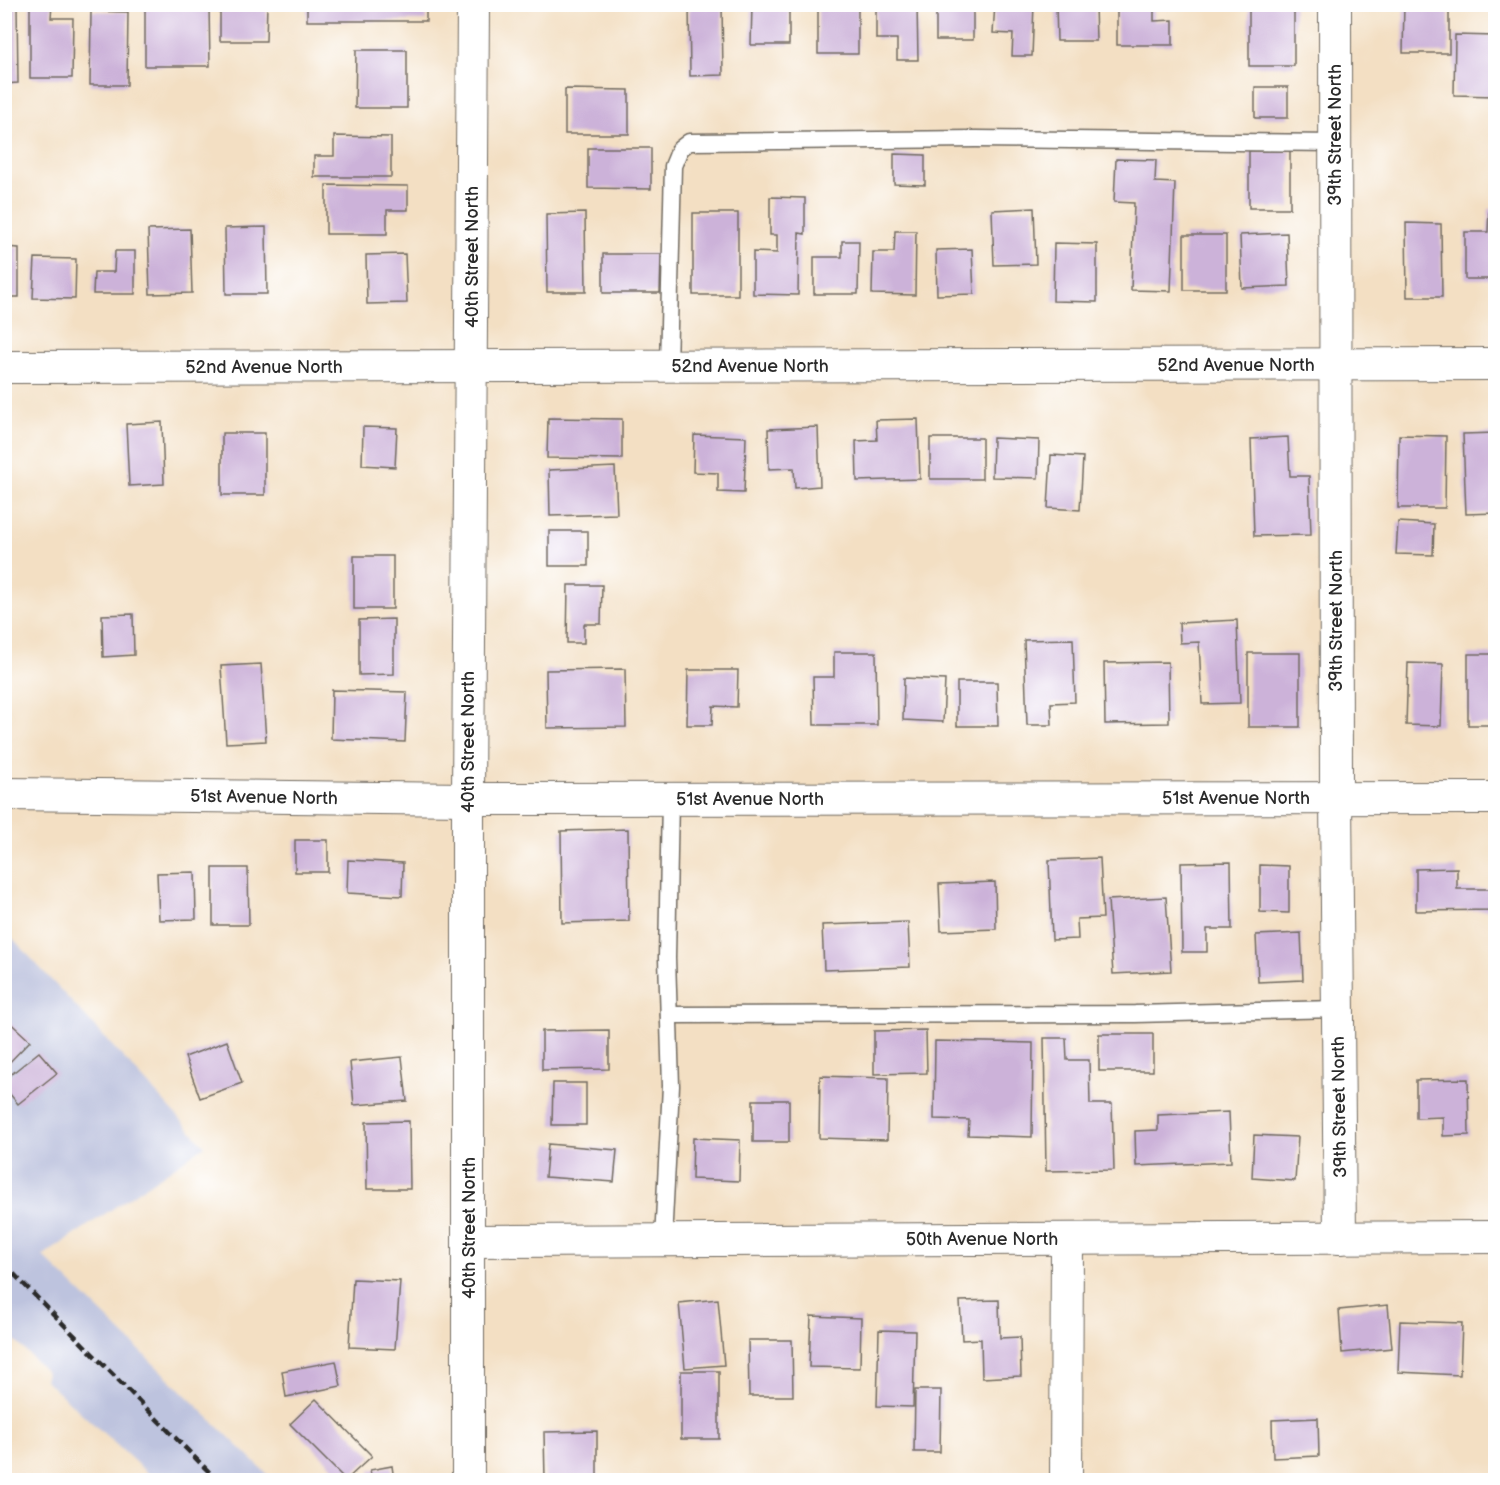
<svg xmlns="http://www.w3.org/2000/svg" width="1500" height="1485" font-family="'Balsamiq Sans',sans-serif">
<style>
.industrial{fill:#bdc3de}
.building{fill:#ccb2d9}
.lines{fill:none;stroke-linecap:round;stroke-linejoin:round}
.lane-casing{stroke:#716a60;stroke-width:19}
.street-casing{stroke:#716a60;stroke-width:34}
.lane{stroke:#fff;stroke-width:16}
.street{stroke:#fff;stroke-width:32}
.rail{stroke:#2b2b2b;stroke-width:4.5;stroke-dasharray:9 4.5;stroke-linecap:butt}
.labels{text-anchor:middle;stroke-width:4.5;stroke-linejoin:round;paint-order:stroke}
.street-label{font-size:18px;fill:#2b2b2b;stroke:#fff}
</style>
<rect width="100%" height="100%" fill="#fff"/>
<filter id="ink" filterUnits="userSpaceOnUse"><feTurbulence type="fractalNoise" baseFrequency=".0167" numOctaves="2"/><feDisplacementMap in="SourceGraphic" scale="12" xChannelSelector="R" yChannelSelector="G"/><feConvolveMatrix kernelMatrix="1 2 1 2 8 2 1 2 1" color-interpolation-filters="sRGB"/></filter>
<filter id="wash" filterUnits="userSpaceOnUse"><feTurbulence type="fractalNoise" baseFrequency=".008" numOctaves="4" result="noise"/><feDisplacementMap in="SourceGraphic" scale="24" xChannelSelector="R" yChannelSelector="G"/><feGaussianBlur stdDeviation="1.35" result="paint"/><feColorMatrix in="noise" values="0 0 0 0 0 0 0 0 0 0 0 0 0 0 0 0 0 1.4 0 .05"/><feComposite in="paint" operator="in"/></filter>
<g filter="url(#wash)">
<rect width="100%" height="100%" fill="#f3dfc3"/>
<polygon class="industrial" points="4,929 205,1146 43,1256 273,1480 155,1480 45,1380 47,1373 5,1330"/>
<g id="blocks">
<g class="building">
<polygon points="4,4 17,4 18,83 4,84"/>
<polygon points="30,4 52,4 51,18 73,18 72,78 30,78"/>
<polygon points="220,4 267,4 266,41 220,41"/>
<rect x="307" y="4" width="119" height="17"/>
<polygon points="689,4 722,4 723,75 690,76"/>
<rect x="818" y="4" width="40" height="50"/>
<polygon points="876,4 917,4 918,60 897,60 897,39 876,39"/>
<rect x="936" y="4" width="37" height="36"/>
<polygon points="995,4 1034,4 1032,56 1012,56 1013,34 993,33"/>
<polygon points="1056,4 1095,4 1096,41 1057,41"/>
<polygon points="1117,4 1154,4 1154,21 1173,20 1173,45 1117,45"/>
<rect x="1249" y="4" width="45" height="62"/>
<polygon points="1404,4 1449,4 1449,53 1403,53"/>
<polygon points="209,5 210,66 145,66 145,6"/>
<polygon points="752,5 789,5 789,45 751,45"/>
<polygon points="91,11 128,12 127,85 90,85"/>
<polygon points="1455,35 1496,36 1496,96 1454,95"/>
<polygon points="356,50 407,50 407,108 355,108"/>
<rect x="1255" y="87" width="33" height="31"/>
<polygon points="565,89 629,90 629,134 565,134"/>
<polygon points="334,136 391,137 391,177 314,177 314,156 334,156"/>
<polygon points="588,148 651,148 651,189 588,188"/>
<rect x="1249" y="151" width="41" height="57"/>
<polygon points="894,154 925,155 925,185 894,184"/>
<polygon points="1116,159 1156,160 1155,182 1175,183 1171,291 1131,290 1134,203 1114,202"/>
<polygon points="326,185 408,186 408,210 387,210 387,234 326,234"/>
<polygon points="770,197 805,198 805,234 799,233 798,295 753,294 753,252 777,253 777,235 770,235"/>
<polygon points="1034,208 1036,264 994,265 992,210"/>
<polygon points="1489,209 1496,209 1496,279 1465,279 1465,232 1488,232"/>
<polygon points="585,213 586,292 547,292 546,214"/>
<rect x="693" y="213" width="45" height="82"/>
<polygon points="1406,223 1441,224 1442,297 1407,297"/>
<polygon points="266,227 267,294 226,294 225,228"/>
<polygon points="190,229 192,293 150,294 148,230"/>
<polygon points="895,231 916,231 915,295 872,294 873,252 894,252"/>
<polygon points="1287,233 1289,286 1242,288 1240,235"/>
<rect x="1184" y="235" width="42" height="55"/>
<polygon points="842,241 859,241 858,294 814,294 814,257 842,257"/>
<polygon points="1054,243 1097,244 1097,302 1053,301"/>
<polygon points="4,247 19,248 19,297 4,297"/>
<polygon points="972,249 974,294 937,295 936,250"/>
<polygon points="115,251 135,251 135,294 93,294 94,272 114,272"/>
<polygon points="405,254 407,303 367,304 366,255"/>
<polygon points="603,254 661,254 660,293 603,293"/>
<polygon points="35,258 76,259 75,299 33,298"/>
<polygon points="548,418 622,419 622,459 547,458"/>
<polygon points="918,419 920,479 857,481 856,441 877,440 876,420"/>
<polygon points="162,422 164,484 129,486 126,424"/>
<polygon points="363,427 397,428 395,467 362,465"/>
<polygon points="818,427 820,486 795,488 794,468 769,469 768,429"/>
<rect x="222" y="433" width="43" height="62"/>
<polygon points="1496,433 1496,513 1466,514 1463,434"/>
<polygon points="694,435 746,437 744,493 718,492 718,473 693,472"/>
<polygon points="1399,435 1446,436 1445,508 1398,508"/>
<polygon points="1288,437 1290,476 1309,476 1311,535 1254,536 1251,439"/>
<rect x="930" y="438" width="52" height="41"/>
<polygon points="993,438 1039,440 1038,478 992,477"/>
<polygon points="1051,455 1083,457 1080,510 1048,508"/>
<polygon points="615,467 617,514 550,516 549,470"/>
<polygon points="1398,522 1434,524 1433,555 1396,554"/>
<rect x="549" y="531" width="39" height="35"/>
<rect x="354" y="556" width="39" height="53"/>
<polygon points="568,585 602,585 601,624 584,624 584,643 567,643"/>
<polygon points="133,614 134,655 103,657 102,615"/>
<polygon points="394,619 394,674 359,675 359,620"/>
<polygon points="1237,620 1240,703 1202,704 1199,642 1180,643 1179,623"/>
<polygon points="1073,639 1075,702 1051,703 1052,725 1027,725 1024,640"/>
<polygon points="834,652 876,652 877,725 814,725 813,677 834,677"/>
<rect x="1248" y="653" width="52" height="74"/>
<rect x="1468" y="654" width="28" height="71"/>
<polygon points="1168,662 1169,723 1105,724 1104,663"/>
<polygon points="1408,663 1443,664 1441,726 1406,725"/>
<polygon points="261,664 266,741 226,743 221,666"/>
<polygon points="625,669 626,727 547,728 546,670"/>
<polygon points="688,670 738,670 737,707 713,706 712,725 687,725"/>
<polygon points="904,678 945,680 943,722 903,720"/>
<polygon points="957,682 997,682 998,726 957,726"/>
<polygon points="332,690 407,692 405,742 331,739"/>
<polygon points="628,829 629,921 562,923 561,831"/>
<rect x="295" y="840" width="33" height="32"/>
<polygon points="1100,858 1103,918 1077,919 1078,939 1052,940 1049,860"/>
<polygon points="348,860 403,863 402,896 347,893"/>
<polygon points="1231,862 1232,929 1207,929 1207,952 1182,952 1181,863"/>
<polygon points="1260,865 1289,866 1289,913 1260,912"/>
<polygon points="213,868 248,868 249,925 213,925"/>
<polygon points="1457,868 1457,889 1496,889 1496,910 1416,911 1416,869"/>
<polygon points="195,872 196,919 159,920 157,873"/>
<polygon points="995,882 996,929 941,931 939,884"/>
<polygon points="1166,897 1171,971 1113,974 1108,900"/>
<polygon points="908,922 910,967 824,970 822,925"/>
<polygon points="1301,933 1303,980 1258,982 1256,935"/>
<polygon points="4,1017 30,1041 4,1068"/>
<polygon points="609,1030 609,1069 542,1070 542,1031"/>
<polygon points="926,1030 927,1073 874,1074 874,1031"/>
<rect x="1099" y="1034" width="54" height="37"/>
<polygon points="1044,1038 1066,1038 1067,1060 1089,1060 1090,1104 1112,1104 1114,1170 1046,1171"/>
<polygon points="227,1041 242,1083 200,1098 185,1057"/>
<polygon points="935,1041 1033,1043 1032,1137 968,1135 969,1120 934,1119"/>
<polygon points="39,1052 57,1073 18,1104 4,1087 4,1080"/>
<polygon points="402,1057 407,1101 354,1105 350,1062"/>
<polygon points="820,1076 888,1078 887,1140 819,1138"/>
<polygon points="1468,1079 1469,1135 1443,1136 1443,1117 1416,1118 1416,1080"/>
<polygon points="553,1083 586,1083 586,1125 552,1125"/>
<rect x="753" y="1100" width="36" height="42"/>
<polygon points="1229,1112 1231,1162 1136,1166 1135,1131 1158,1130 1158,1115"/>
<polygon points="409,1121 410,1189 367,1189 366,1122"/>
<polygon points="1254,1135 1298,1137 1295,1181 1252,1178"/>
<polygon points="693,1138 740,1140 739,1181 692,1179"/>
<polygon points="548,1144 617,1150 614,1182 545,1177"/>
<polygon points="353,1279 400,1281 395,1349 349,1347"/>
<polygon points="718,1299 724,1365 685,1368 679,1303"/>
<polygon points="999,1300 1000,1338 1020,1337 1021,1376 982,1378 981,1339 962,1340 960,1301"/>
<polygon points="1388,1305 1392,1348 1342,1353 1339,1310"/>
<polygon points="811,1316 861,1318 860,1368 809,1367"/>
<polygon points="1400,1321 1462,1323 1460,1375 1398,1372"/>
<polygon points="879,1330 915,1331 913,1407 877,1406"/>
<polygon points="748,1340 792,1340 793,1396 749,1396"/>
<polygon points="336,1361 341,1386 286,1397 282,1371"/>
<rect x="681" y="1371" width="38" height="68"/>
<polygon points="915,1390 941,1390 940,1452 914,1452"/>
<polygon points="316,1399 372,1456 346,1480 290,1424"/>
<polygon points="1318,1418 1319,1456 1273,1458 1272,1420"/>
<polygon points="597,1431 597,1480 545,1480 544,1432"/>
<polygon points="392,1466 394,1480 372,1480 370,1470"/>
</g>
</g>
</g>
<g filter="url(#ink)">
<use href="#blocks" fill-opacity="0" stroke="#716a60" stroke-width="1.5"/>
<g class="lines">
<defs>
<g id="lane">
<polyline points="668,366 673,166 680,149 689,142 976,139 1335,143"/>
<polyline points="669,1015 1135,1014 1338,1009"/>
<polyline points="663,1240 671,1086 667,958 670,799"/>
</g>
<g id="street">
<polyline points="1335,4 1336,798 1340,1238"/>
<polyline points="4,367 1496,364"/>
<polyline points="4,794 468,799 1496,798"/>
<polyline points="469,1241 1496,1237"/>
<polyline points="468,1480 468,799 473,4"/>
<polyline points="1066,1480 1067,1239"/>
</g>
</defs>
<use href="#lane" class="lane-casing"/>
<use href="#street" class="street-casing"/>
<use href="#lane" class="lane"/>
<use href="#street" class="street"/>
<polyline class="rail" points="4,1264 217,1480"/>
</g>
</g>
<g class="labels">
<g class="street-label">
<text transform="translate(1335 135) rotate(-90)" y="6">39th Street North</text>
<text transform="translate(472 257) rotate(-90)" y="6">40th Street North</text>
<text x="1236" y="371">52nd Avenue North</text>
<text x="750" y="372">52nd Avenue North</text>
<text x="264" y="373">52nd Avenue North</text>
<text transform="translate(1336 621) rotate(-90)" y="6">39th Street North</text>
<text transform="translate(468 742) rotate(-90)" y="6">40th Street North</text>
<text transform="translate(264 797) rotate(1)" y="6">51st Avenue North</text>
<text x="1236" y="804">51st Avenue North</text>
<text x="750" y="805">51st Avenue North</text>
<text transform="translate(1339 1107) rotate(-91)" y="6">39th Street North</text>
<text transform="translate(469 1228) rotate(-90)" y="6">40th Street North</text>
<text x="982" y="1245">50th Avenue North</text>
</g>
</g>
<rect width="1500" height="1485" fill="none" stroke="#fff" stroke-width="24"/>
</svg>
